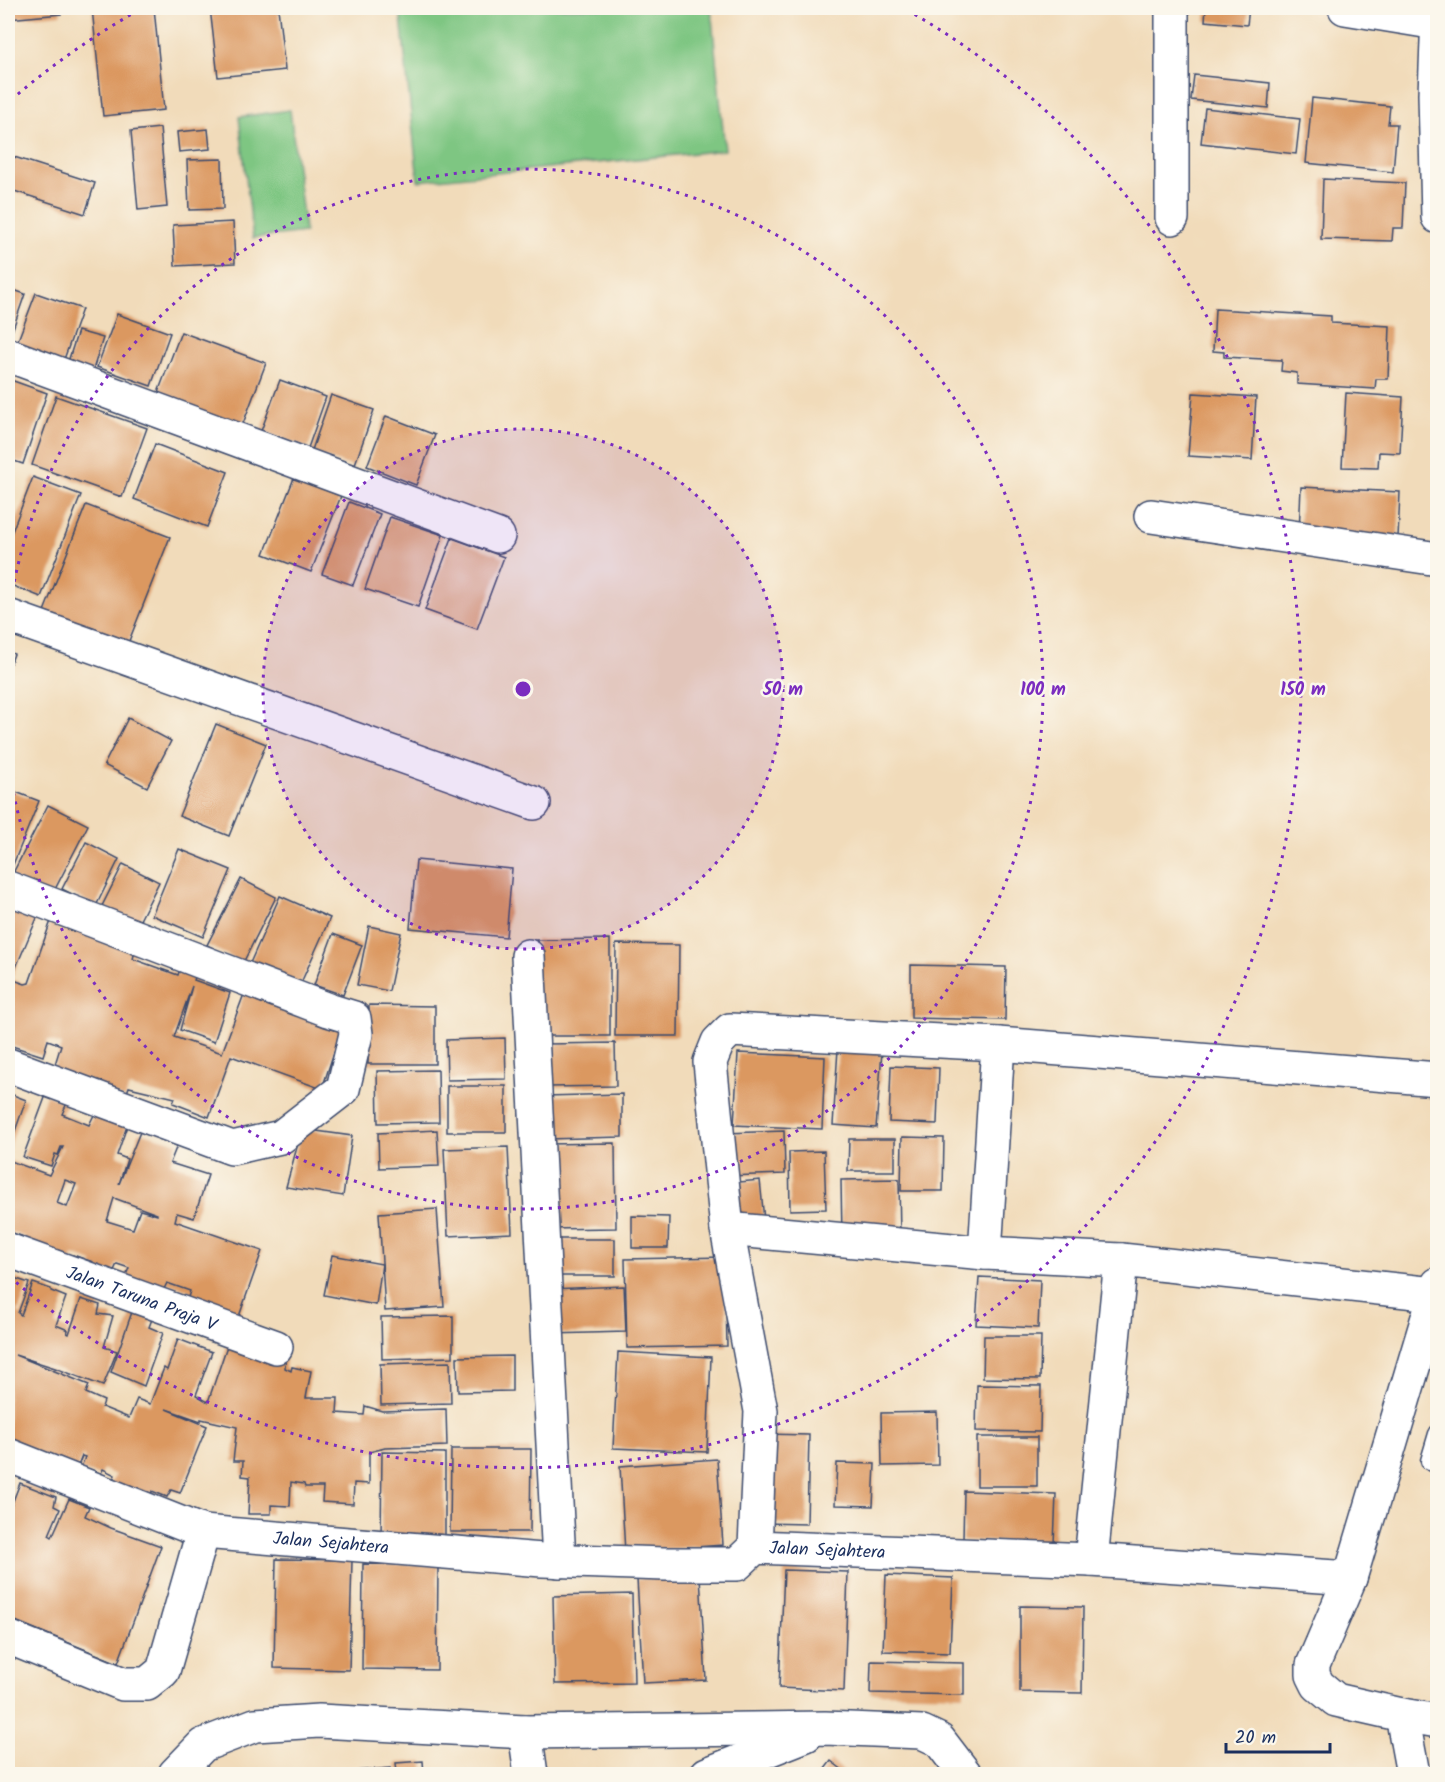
<svg xmlns="http://www.w3.org/2000/svg" width="1445" height="1782" font-family="Kalam,sans-serif">
<style>
.green{fill:#7ec682;stroke:#4c7a70;stroke-width:1.5}
.building{fill:#db9861;fill-rule:evenodd}
.lines{fill:none;stroke-linecap:round;stroke-linejoin:round}
.service-casing{stroke:#3b496c;stroke-width:21}
.minor-casing{stroke:#3b496c;stroke-width:36}
.service{stroke:#fff;stroke-width:18}
.minor{stroke:#fff;stroke-width:33}
.ring{fill:none;stroke:#7b2cbf;stroke-width:3;stroke-dasharray:3 6}
.labels{text-anchor:middle;stroke-width:5;stroke-linejoin:round;paint-order:stroke}
.street-label{font-size:18px;fill:#1b2f5e;stroke:#fbf7ec}
.centre{fill:#7b2cbf;stroke:#fbf7ec;stroke-width:3}
.ring-label{font-size:18px;text-anchor:middle;font-weight:bold;fill:#7b2cbf;stroke:#fbf7ec;stroke-width:5;stroke-linejoin:round;paint-order:stroke}
</style>
<rect width="100%" height="100%" fill="#fbf7ec"/>
<filter id="ink" filterUnits="userSpaceOnUse"><feTurbulence type="fractalNoise" baseFrequency=".0167" numOctaves="2"/><feDisplacementMap in="SourceGraphic" scale="12" xChannelSelector="R" yChannelSelector="G"/><feConvolveMatrix kernelMatrix="1 2 1 2 8 2 1 2 1" color-interpolation-filters="sRGB"/></filter>
<filter id="wash" filterUnits="userSpaceOnUse"><feTurbulence type="fractalNoise" baseFrequency=".008" numOctaves="4" result="noise"/><feDisplacementMap in="SourceGraphic" scale="24" xChannelSelector="R" yChannelSelector="G"/><feGaussianBlur stdDeviation="1.35" result="paint"/><feColorMatrix in="noise" values="0 0 0 0 0 0 0 0 0 0 0 0 0 0 0 0 0 1.4 0 .05"/><feComposite in="paint" operator="in"/></filter>
<g filter="url(#wash)">
<rect width="100%" height="100%" fill="#f1dbba"/>
<g class="green">
<polygon points="400,8 711,8 725,150 418,181"/>
<polygon points="290,110 305,232 253,238 239,117"/>
</g>
<g id="blocks">
<g class="building">
<polygon points="8,8 60,8 61,14 8,19"/>
<polygon points="92,8 154,8 164,110 103,116"/>
<polygon points="210,8 278,8 285,70 218,77"/>
<polygon points="1206,8 1249,8 1247,25 1205,21"/>
<polygon points="1194,75 1270,83 1268,108 1191,100"/>
<polygon points="1312,98 1390,106 1388,124 1397,124 1393,172 1306,163"/>
<polygon points="1205,108 1300,119 1296,154 1201,143"/>
<polygon points="160,128 167,207 138,210 131,131"/>
<polygon points="208,129 210,149 179,152 177,132"/>
<polygon points="8,155 95,183 85,214 8,189"/>
<polygon points="222,159 223,209 189,210 187,160"/>
<polygon points="1323,179 1405,183 1403,228 1393,228 1392,241 1321,239"/>
<polygon points="233,222 235,263 175,266 173,225"/>
<polygon points="8,288 25,294 8,343"/>
<polygon points="36,293 82,309 62,365 15,348"/>
<polygon points="1215,309 1331,316 1331,323 1390,326 1388,379 1376,379 1375,389 1297,384 1297,373 1281,371 1282,360 1224,357 1224,352 1213,351"/>
<polygon points="117,314 170,333 151,386 97,367"/>
<polygon points="78,331 103,338 91,376 66,368"/>
<polygon points="181,332 266,363 241,429 156,398"/>
<polygon points="8,379 47,393 23,464 8,459"/>
<polygon points="280,380 326,397 308,448 261,431"/>
<polygon points="1193,393 1256,397 1252,460 1188,456"/>
<polygon points="1346,393 1403,397 1400,453 1379,452 1378,468 1342,467"/>
<polygon points="331,395 374,410 354,467 311,453"/>
<polygon points="56,396 147,428 122,497 32,465"/>
<polygon points="386,416 435,435 416,485 367,466"/>
<polygon points="155,444 228,472 207,527 134,499"/>
<polygon points="33,477 81,495 41,597 8,584 8,542"/>
<polygon points="294,478 341,496 311,572 264,554"/>
<polygon points="1301,487 1400,492 1398,538 1299,533"/>
<polygon points="349,502 380,514 353,585 322,574"/>
<polygon points="86,505 170,537 127,646 43,614"/>
<polygon points="390,517 443,535 418,607 365,589"/>
<polygon points="452,538 504,557 477,629 425,610"/>
<polygon points="8,651 14,654 8,670"/>
<polygon points="128,718 171,741 147,787 104,765"/>
<polygon points="216,724 266,744 229,836 179,816"/>
<polygon points="8,789 39,801 10,872 8,871"/>
<polygon points="48,805 88,825 51,897 11,877"/>
<polygon points="86,842 119,859 96,906 62,889"/>
<polygon points="179,849 231,870 203,937 152,915"/>
<polygon points="416,860 512,869 506,937 410,928"/>
<polygon points="123,864 159,882 138,924 102,906"/>
<polygon points="241,879 276,897 243,963 207,945"/>
<polygon points="280,896 330,918 300,985 250,963"/>
<polygon points="8,899 40,911 11,979 25,984 29,983 52,918 136,947 133,959 178,975 182,963 198,968 194,980 230,993 214,1042 180,1030 192,986 174,1037 222,1053 247,986 343,1024 322,1089 231,1056 209,1117 173,1103 175,1098 129,1087 125,1098 52,1074 61,1045 48,1040 43,1056 9,1045 9,1040 8,1040"/>
<polygon points="369,926 401,933 389,991 357,985"/>
<polygon points="333,934 362,945 343,995 314,985"/>
<polygon points="610,939 610,1036 536,1036 536,940"/>
<polygon points="616,944 679,945 678,1036 615,1036"/>
<polygon points="911,965 1006,967 1005,1020 911,1018"/>
<polygon points="369,1005 435,1006 435,1064 368,1064"/>
<polygon points="505,1038 506,1079 447,1080 446,1040"/>
<polygon points="615,1043 616,1086 546,1087 546,1044"/>
<polygon points="838,1049 882,1052 876,1128 833,1125"/>
<polygon points="738,1053 825,1057 822,1129 734,1125"/>
<polygon points="891,1066 939,1068 937,1124 889,1122"/>
<polygon points="438,1070 439,1122 378,1123 377,1071"/>
<rect x="447" y="1086" width="59" height="46"/>
<polygon points="8,1093 26,1100 8,1151"/>
<polygon points="622,1094 622,1137 546,1139 545,1096"/>
<path d="M 46,1095 L 67,1103 L 62,1114 L 89,1125 L 95,1113 L 127,1126 L 117,1155 L 127,1159 L 119,1184 L 140,1132 L 178,1143 L 170,1163 L 208,1175 L 194,1218 L 177,1213 L 175,1221 L 262,1251 L 236,1325 L 185,1307 L 190,1291 L 167,1283 L 162,1293 L 124,1280 L 129,1268 L 117,1264 L 112,1275 L 92,1267 L 93,1262 L 73,1255 L 72,1261 L 21,1246 L 24,1237 L 10,1232 L 8,1237 L 8,1160 L 49,1175 L 63,1147 L 61,1147 L 58,1155 L 55,1154 L 51,1166 L 23,1157 ZM 65,1180 L 76,1184 L 67,1207 L 57,1203 ZM 114,1198 L 157,1214 L 157,1215 L 140,1210 L 133,1229 L 107,1221 Z"/>
<polygon points="302,1129 352,1136 343,1196 286,1187"/>
<polygon points="437,1130 439,1166 379,1168 378,1133"/>
<polygon points="784,1131 785,1174 726,1176 725,1133"/>
<polygon points="902,1137 944,1138 943,1191 901,1191"/>
<polygon points="849,1139 895,1139 895,1171 848,1171"/>
<polygon points="615,1143 616,1228 546,1229 545,1144"/>
<polygon points="508,1147 512,1233 448,1236 444,1149"/>
<polygon points="824,1151 826,1209 790,1210 789,1152"/>
<polygon points="899,1179 900,1236 842,1237 841,1180"/>
<polygon points="760,1180 764,1220 733,1223 729,1183"/>
<polygon points="437,1209 444,1307 385,1311 379,1213"/>
<polygon points="632,1216 669,1217 668,1248 632,1248"/>
<rect x="553" y="1239" width="62" height="37"/>
<polygon points="332,1255 382,1264 376,1305 324,1295"/>
<polygon points="725,1257 727,1346 627,1348 625,1259"/>
<polygon points="8,1276 29,1283 18,1313 21,1315 33,1283 51,1289 51,1291 66,1297 56,1325 68,1330 67,1333 69,1334 81,1299 100,1305 98,1314 113,1316 104,1347 117,1351 103,1386 55,1368 15,1355 89,1385 86,1393 104,1401 102,1407 129,1418 137,1399 150,1404 164,1368 167,1370 178,1339 212,1352 196,1395 208,1402 229,1340 286,1356 285,1368 291,1371 292,1367 311,1371 306,1398 338,1398 337,1413 364,1415 365,1406 382,1411 446,1409 447,1446 385,1448 369,1452 369,1484 354,1483 353,1504 322,1502 323,1487 305,1487 304,1484 291,1482 290,1506 271,1505 271,1514 248,1514 250,1477 242,1476 243,1461 233,1461 237,1427 201,1419 201,1421 166,1409 207,1426 180,1493 171,1490 167,1497 152,1491 150,1499 110,1486 115,1475 103,1469 100,1476 80,1470 85,1457 82,1456 75,1474 8,1445 8,1356 10,1353 8,1352"/>
<polygon points="979,1277 1040,1280 1038,1328 976,1325"/>
<polygon points="624,1286 626,1332 551,1334 550,1289"/>
<polygon points="132,1312 152,1319 149,1327 163,1333 144,1386 111,1372"/>
<polygon points="453,1316 453,1357 382,1359 381,1317"/>
<polygon points="984,1336 1041,1336 1040,1379 983,1378"/>
<polygon points="618,1352 711,1357 707,1452 613,1448"/>
<polygon points="512,1356 512,1391 458,1392 457,1357"/>
<polygon points="450,1362 451,1403 381,1405 380,1364"/>
<polygon points="977,1385 1041,1386 1040,1432 976,1431"/>
<polygon points="937,1412 938,1465 882,1466 881,1413"/>
<polygon points="764,1434 809,1435 807,1524 762,1523"/>
<rect x="977" y="1437" width="60" height="49"/>
<polygon points="451,1449 531,1449 530,1532 450,1532"/>
<polygon points="382,1452 445,1453 445,1538 381,1538"/>
<polygon points="717,1459 723,1545 625,1552 620,1466"/>
<polygon points="837,1463 875,1464 873,1506 835,1505"/>
<polygon points="20,1483 56,1497 54,1506 60,1509 49,1535 52,1537 69,1499 89,1507 85,1516 111,1528 161,1546 118,1663 8,1618 8,1514"/>
<polygon points="964,1491 1056,1494 1054,1544 963,1540"/>
<polygon points="276,1559 352,1560 349,1670 274,1668"/>
<polygon points="363,1564 438,1565 437,1670 362,1669"/>
<polygon points="784,1570 848,1572 844,1691 779,1688"/>
<polygon points="886,1575 953,1578 950,1653 883,1651"/>
<polygon points="700,1576 706,1680 643,1683 637,1579"/>
<polygon points="632,1594 634,1683 555,1684 553,1596"/>
<polygon points="1020,1606 1083,1607 1082,1693 1020,1692"/>
<polygon points="871,1661 964,1663 964,1695 870,1693"/>
<polygon points="423,1761 424,1774 397,1774 396,1763"/>
<polygon points="831,1761 848,1774 821,1774"/>
<polygon points="390,1768 391,1774 330,1774 330,1773"/>
</g>
</g>
</g>
<g filter="url(#ink)">
<use href="#blocks" fill-opacity="0" stroke="#3b496c" stroke-width="1.5"/>
<g class="lines">
<defs>
<polyline id="service" points="1438,1434 1430,1461 1438,1463"/>
<g id="minor">
<polyline points="1172,8 1172,218"/>
<polyline points="1345,8 1437,23"/>
<polyline points="1438,15 1435,94 1438,217"/>
<polyline points="8,355 498,536"/>
<polyline points="1151,516 1438,559"/>
<polyline points="8,616 534,803"/>
<polyline points="8,888 328,1010 354,1018 356,1034 343,1089 281,1137 232,1148 8,1065"/>
<polyline points="528,956 559,1561"/>
<polyline points="727,1229 985,1253 1121,1260 1434,1294"/>
<path id="s1" d="M 8,1250 L 276,1347"/>
<polyline points="985,1253 998,1044"/>
<polyline points="1438,1284 1350,1578 1313,1665 1313,1675 1318,1685 1336,1700 1402,1715 1438,1721"/>
<path id="s2" d="M 8,1455 L 203,1532 L 542,1560 L 665,1564 L 737,1564 L 755,1547 L 1091,1560 L 1350,1578"/>
<polyline points="755,1547 761,1411 727,1229 710,1062 718,1042 730,1030 998,1044 1438,1079"/>
<polyline points="1091,1560 1121,1260"/>
<polyline points="8,1637 123,1684 147,1684 163,1671 203,1532"/>
<polyline points="1402,1715 1413,1774"/>
<polyline points="525,1732 531,1774"/>
<polyline points="175,1774 203,1745 255,1725 319,1721 525,1732 825,1728 922,1732 939,1740 965,1774"/>
<polyline points="707,1774 806,1735"/>
</g>
</defs>
<use href="#service" class="service-casing"/>
<use href="#minor" class="minor-casing"/>
<use href="#service" class="service"/>
<use href="#minor" class="minor"/>
</g>
</g>
<circle cx="523" cy="689" r="260" fill="#7b2cbf" fill-opacity=".12"/>
<g class="ring">
<circle cx="523" cy="689" r="260"/>
<path d="M8 617A520 520 0 1 1 8 761"/>
<path d="M11 100A780 780 0 0 1 139 10M907 10A780 780 0 1 1 11 1278"/>
</g>
<g class="labels">
<g class="street-label">
<text dy="6" stroke="none"><textPath href="#s1" startOffset="142">Jalan Taruna Praja V</textPath></text>
<text dy="6" stroke="none"><textPath href="#s2" startOffset="338">Jalan Sejahtera</textPath></text>
<text dy="6" stroke="none"><textPath href="#s2" startOffset="842">Jalan Sejahtera</textPath></text>
</g>
</g>
<circle cx="523" cy="689" r="9" class="centre"/>
<g class="ring-label">
<text x="783" y="695">50 m</text>
<text x="1043" y="695">100 m</text>
<text x="1303" y="695">150 m</text>
</g>
<rect width="1445" height="1782" fill="none" stroke="#fbf7ec" stroke-width="30"/>
<path d="M1226 1743v9h104v-9" fill="none" stroke="#1b2f5e" stroke-width="3"/>
<text x="1235" y="1743" font-size="18" fill="#1b2f5e" stroke="#fbf7ec" stroke-width="4.5" paint-order="stroke">20 m</text>
</svg>
